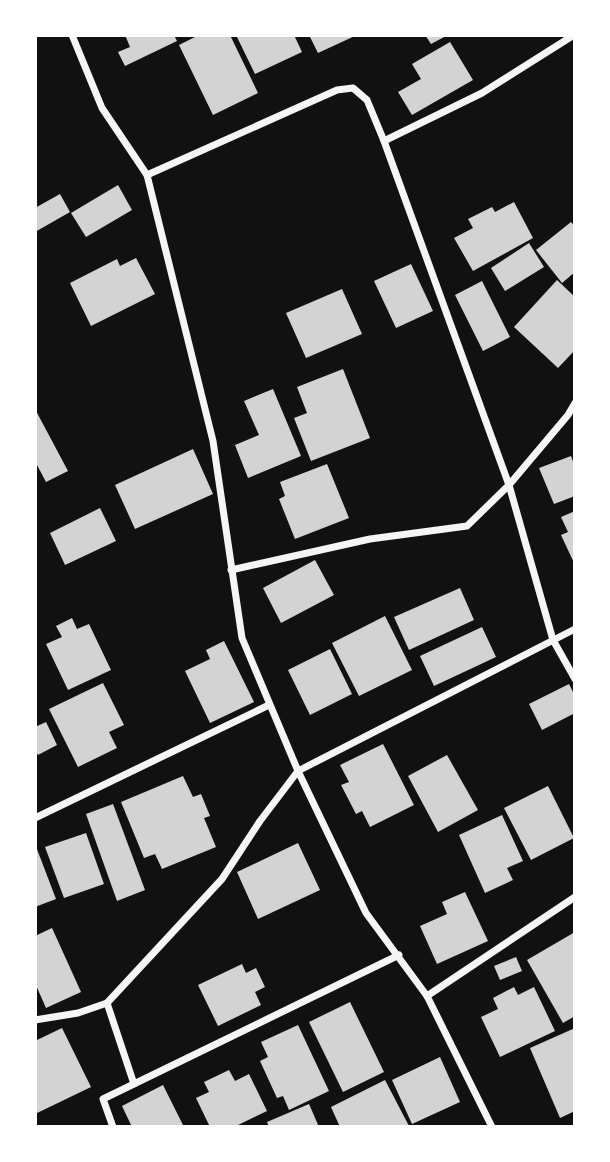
<svg xmlns="http://www.w3.org/2000/svg" width="610" height="1162" font-family="Helvetica,sans-serif">
<style>
.building{fill:#d3d3d3}
.lines{fill:none;stroke-linecap:round;stroke-linejoin:round}
.minor{stroke:#f5f5f5;stroke-width:7}
</style>
<rect width="100%" height="100%" fill="#111"/>
<g class="building">
<polygon points="125,35 174,35 177,41 125,66 118,52 130,47"/>
<polygon points="199,35 230,35 258,93 213,115 179,45"/>
<polygon points="236,35 294,35 302,52 255,74"/>
<polygon points="309,35 357,35 318,53"/>
<polygon points="425,35 448,35 431,44"/>
<polygon points="450,42 473,80 412,115 398,92 421,79 412,64"/>
<polygon points="118,185 132,210 86,237 71,213"/>
<polygon points="60,194 70,212 35,232 35,208"/>
<polygon points="514,202 533,238 473,271 454,238 473,228 468,219 492,207 495,212"/>
<polygon points="571,222 575,227 575,272 562,283 536,250"/>
<polygon points="529,243 544,267 505,291 491,268"/>
<polygon points="136,258 155,294 91,326 70,283 117,259 120,266"/>
<polygon points="411,264 433,311 396,328 374,281"/>
<polygon points="557,280 575,297 575,350 558,368 514,327"/>
<polygon points="482,281 510,337 483,351 455,295"/>
<polygon points="342,289 362,334 306,358 286,313"/>
<polygon points="343,369 370,438 311,461 294,418 307,413 297,387"/>
<polygon points="273,389 301,456 248,478 235,445 259,435 244,401"/>
<polygon points="35,409 68,471 46,482 37,465 35,466"/>
<polygon points="193,449 213,494 135,529 115,485"/>
<polygon points="571,456 575,467 575,496 554,504 539,468"/>
<polygon points="327,464 349,518 295,539 279,499 285,496 280,482"/>
<polygon points="100,508 116,541 65,565 50,533"/>
<polygon points="575,511 575,565 561,535 568,532 561,517"/>
<polygon points="315,560 334,595 281,623 263,588"/>
<polygon points="460,588 474,620 409,650 394,617"/>
<polygon points="385,616 412,670 359,696 332,643"/>
<polygon points="72,618 77,629 89,624 111,670 68,690 46,644 62,637 56,626"/>
<polygon points="482,627 496,657 434,686 420,656"/>
<polygon points="224,641 254,702 210,723 185,671 210,659 206,650"/>
<polygon points="330,649 352,694 310,715 288,670"/>
<polygon points="103,683 124,725 109,732 117,748 78,767 49,709"/>
<polygon points="569,684 575,696 575,713 542,730 529,704"/>
<polygon points="46,722 57,745 38,755 35,749 35,727"/>
<polygon points="383,744 414,805 370,827 362,811 356,814 341,785 349,782 340,765"/>
<polygon points="447,755 478,810 438,832 408,776"/>
<polygon points="183,776 193,797 201,794 210,816 204,818 216,847 162,869 155,854 144,858 121,802"/>
<polygon points="548,786 574,838 531,860 504,808"/>
<polygon points="113,804 145,890 117,901 86,814"/>
<polygon points="502,815 523,861 507,868 513,880 485,893 459,835"/>
<polygon points="86,833 104,884 64,898 45,847"/>
<polygon points="298,843 320,890 258,919 237,872"/>
<polygon points="35,844 56,899 35,907"/>
<polygon points="465,892 488,941 437,964 420,926 447,914 442,902"/>
<polygon points="52,928 81,992 46,1008 35,983 35,936"/>
<polygon points="575,932 575,1016 563,1023 527,960"/>
<polygon points="516,957 522,971 500,980 494,966"/>
<polygon points="242,964 246,973 256,968 265,987 255,992 261,1005 218,1026 198,985"/>
<polygon points="514,987 518,995 534,987 555,1031 500,1057 481,1017 498,1009 493,998"/>
<polygon points="350,1002 384,1072 343,1092 309,1022"/>
<polygon points="298,1025 329,1091 289,1110 283,1096 277,1098 260,1061 268,1057 261,1042"/>
<polygon points="62,1028 91,1087 35,1114 35,1041"/>
<polygon points="575,1028 575,1111 560,1118 530,1048"/>
<polygon points="440,1057 460,1102 412,1124 392,1080"/>
<polygon points="229,1070 235,1081 249,1074 267,1111 234,1127 210,1127 196,1098 209,1092 204,1082"/>
<polygon points="385,1080 409,1126 340,1127 331,1107"/>
<polygon points="163,1085 184,1127 132,1127 122,1106"/>
<polygon points="309,1104 319,1127 269,1127 267,1122"/>
</g>
<g class="lines">
<g class="minor">
<polyline points="72,35 102,108 147,175 213,441 242,638 298,771 366,913 427,996 492,1127"/>
<polyline points="384,141 509,485 553,640 575,679"/>
<polyline points="147,175 337,90 353,88 367,100 384,141 482,93 574,35"/>
<polyline points="231,570 370,539 467,526 509,485 568,415 575,403"/>
<polyline points="35,818 269,705"/>
<polyline points="427,996 575,897"/>
<polyline points="107,1003 134,1084"/>
<polyline points="35,1020 78,1013 107,1003 222,879 260,821 298,771 575,629"/>
<polyline points="113,1127 103,1099 399,955"/>
</g>
</g>
<rect width="610" height="1162" fill="none" stroke="#ffffff" stroke-width="74"/>
</svg>
